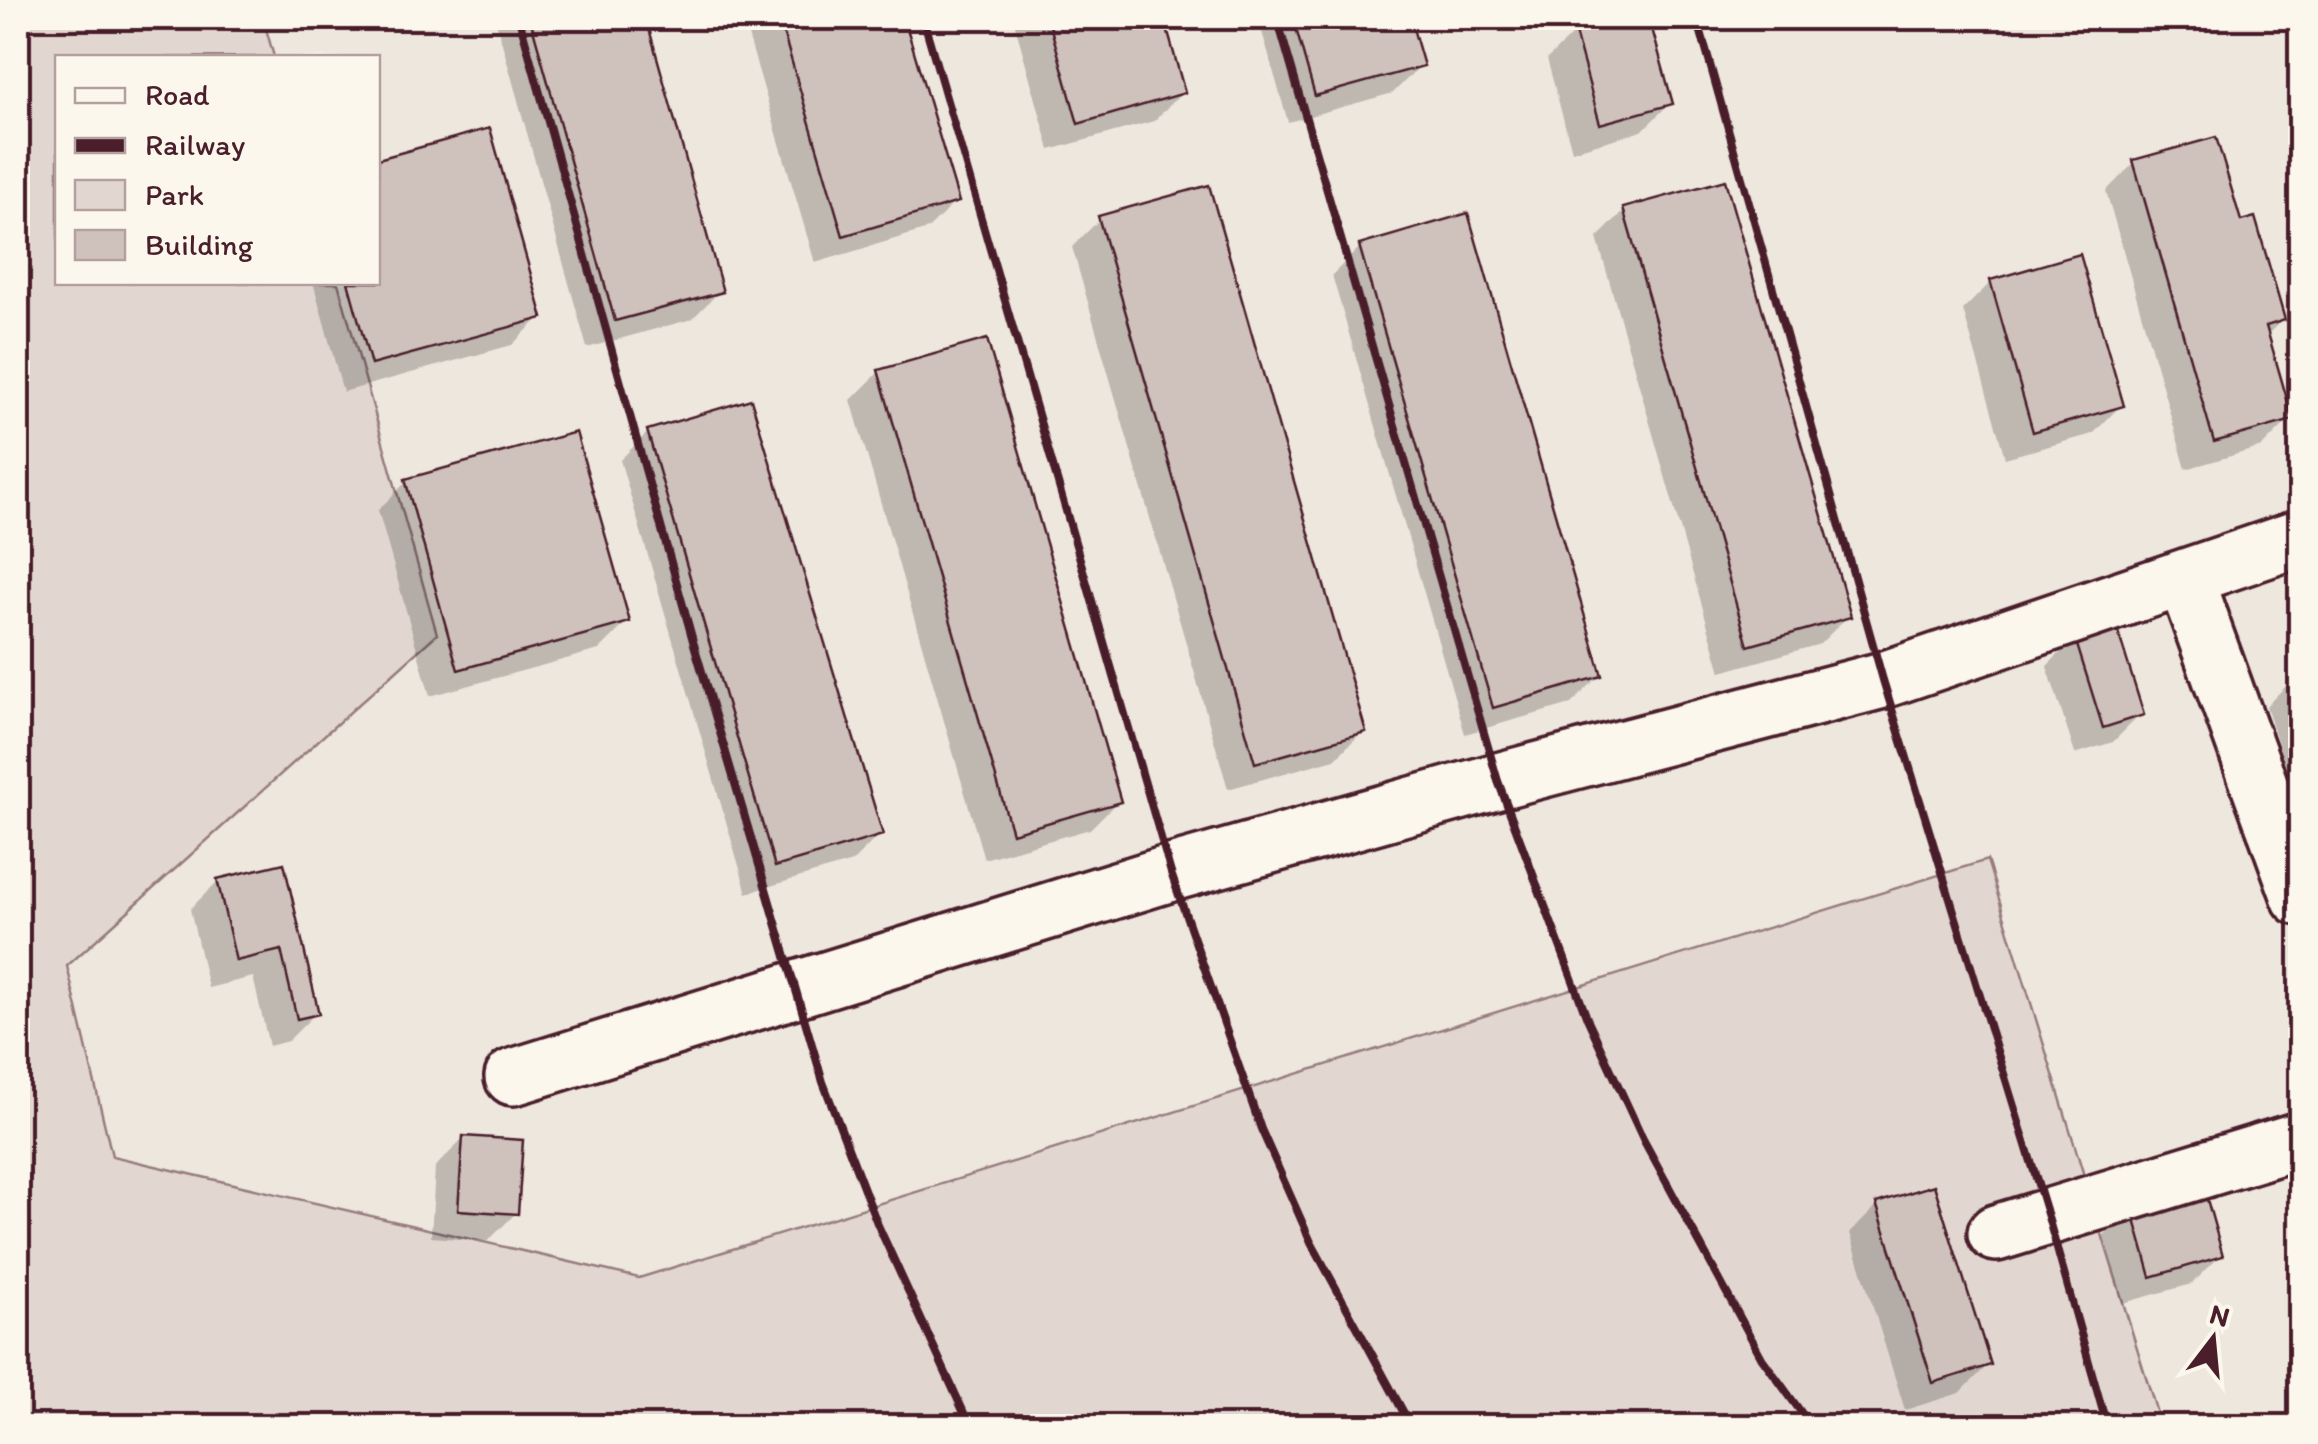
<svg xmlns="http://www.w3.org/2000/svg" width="2318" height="1444" font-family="Itim,sans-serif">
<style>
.built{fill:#eee7de}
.green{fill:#e2d7d0;stroke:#967b7e;stroke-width:2.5}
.shadow{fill:#0003}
.building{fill:#cfc2bc;stroke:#4a1f2b;stroke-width:2.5}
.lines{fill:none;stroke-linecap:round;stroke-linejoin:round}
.minor-casing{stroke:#4a1f2b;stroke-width:62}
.minor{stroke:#fbf7ec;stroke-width:55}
.rail{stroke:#4a1f2b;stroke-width:8}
</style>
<rect width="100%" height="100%" fill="#fbf7ec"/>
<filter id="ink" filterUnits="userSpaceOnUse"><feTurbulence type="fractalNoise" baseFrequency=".01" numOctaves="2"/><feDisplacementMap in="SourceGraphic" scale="20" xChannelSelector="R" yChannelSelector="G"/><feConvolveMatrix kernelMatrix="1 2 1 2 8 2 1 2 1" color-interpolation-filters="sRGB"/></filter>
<g filter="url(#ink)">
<polygon class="built" points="262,18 2300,18 2300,1426 2161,1426 1987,861 639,1278 112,1156 67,967 436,634 337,283 378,282 378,58 273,57"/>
<polygon class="green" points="18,18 263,18 274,57 58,58 58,282 338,283 437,634 67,966 112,1156 639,1278 1987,860 2161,1426 18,1426"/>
<g class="shadow">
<polygon points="495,18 644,18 720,291 692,319 587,348"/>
<polygon points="743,18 902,18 956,201 928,229 815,263"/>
<polygon points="1013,18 1161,18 1182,93 1154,121 1050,150"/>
<polygon points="1258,18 1408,18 1421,65 1393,93 1288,122"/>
<polygon points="1624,18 1646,18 1670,103 1642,131 1572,151 1547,59 1576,31"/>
<polygon points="488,131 540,317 512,345 343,392 313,282 378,282 378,161"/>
<polygon points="2134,163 2239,224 2282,320 2266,336 2290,419 2262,447 2186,469 2106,191"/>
<polygon points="1625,210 1848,616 1820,644 1721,672 1597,238"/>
<polygon points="1100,219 1363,731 1335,759 1228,789 1072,247"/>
<polygon points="1360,247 1599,676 1571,704 1465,734 1332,275"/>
<polygon points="1991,282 2121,405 2093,434 2005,458 1963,310"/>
<polygon points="879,372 1118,801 1090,829 984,859 851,400"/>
<polygon points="648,432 880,834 852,862 747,893 620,460"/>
<polygon points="406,482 627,622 599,650 430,696 378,510"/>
<polygon points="2075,638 2141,714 2113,742 2075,754 2047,666"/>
<polygon points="2300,676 2300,813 2266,706 2294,678"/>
<polygon points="282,866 316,1013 288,1041 269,1046 253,977 208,988 190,909 218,881"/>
<polygon points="463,1139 516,1213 488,1241 431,1237 435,1167"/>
<polygon points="1878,1205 1988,1365 1960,1393 1905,1410 1850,1233"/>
<polygon points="2132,1207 2220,1256 2192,1284 2123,1303 2104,1235"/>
</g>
<g class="building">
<polygon points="530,18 646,18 723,292 615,321"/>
<polygon points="779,18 904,18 959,202 843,236"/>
<polygon points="1048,18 1164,18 1185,93 1078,124"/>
<polygon points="1293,18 1410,18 1424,66 1315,96"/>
<polygon points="1615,18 1649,18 1673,104 1600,124 1574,29"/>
<polygon points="490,128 543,318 371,365 348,282 378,282 378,159"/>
<polygon points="2216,137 2241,221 2255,217 2285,320 2266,326 2293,420 2214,442 2133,160"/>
<polygon points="1725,180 1851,617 1748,646 1623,208"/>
<polygon points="1209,185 1366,732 1255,763 1098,216"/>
<polygon points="1468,213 1602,676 1493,708 1359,245"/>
<polygon points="2080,254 2124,406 2033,432 1990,280"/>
<polygon points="987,339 1121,802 1012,833 878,370"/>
<polygon points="751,399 883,835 775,867 647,430"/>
<polygon points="576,432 630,622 458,670 405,479"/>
<polygon points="2115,622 2144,715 2103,728 2074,635"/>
<polygon points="284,863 319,1014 297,1019 281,950 236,961 217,879"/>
<polygon points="463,1136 523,1140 518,1214 458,1210"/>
<polygon points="1934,1185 1991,1365 1933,1383 1876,1203"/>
<polygon points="2203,1185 2223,1256 2151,1277 2131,1205"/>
</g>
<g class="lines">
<defs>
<g id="minor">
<polyline points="2185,579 2300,897"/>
<polyline points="513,1077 1171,873 1498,781 1883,680 2300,538"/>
<polyline points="1996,1233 2300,1140"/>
</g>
</defs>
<use href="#minor" class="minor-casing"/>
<use href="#minor" class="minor"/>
<g class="rail">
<polyline points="519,18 693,641 823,1082 877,1223 970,1426"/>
<polyline points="923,18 1171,873 1261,1129 1311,1242 1411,1426"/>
<polyline points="1277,18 1498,781 1587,1018 1644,1141 1762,1358 1811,1426"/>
<polyline points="1697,18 1883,680 2048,1217 2107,1426"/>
</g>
</g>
</g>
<rect width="2318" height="1444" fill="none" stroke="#fbf7ec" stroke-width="60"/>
<rect x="30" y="30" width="2258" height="1384" fill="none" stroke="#4a1f2b" stroke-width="4" filter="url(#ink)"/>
<rect x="55" y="55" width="325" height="230" fill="#fbf7ec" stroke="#b4a19f" stroke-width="2.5"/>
<rect x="75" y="88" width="50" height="15" fill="#fbf7ec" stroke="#b4a19f" stroke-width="2.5"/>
<text x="145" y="105" font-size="30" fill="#4a1f2b">Road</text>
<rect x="75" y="138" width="50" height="15" fill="#4a1f2b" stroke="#b4a19f" stroke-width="2.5"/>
<text x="145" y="155" font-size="30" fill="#4a1f2b">Railway</text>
<rect x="75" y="180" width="50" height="30" fill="#e2d7d0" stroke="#b4a19f" stroke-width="2.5"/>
<text x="145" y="205" font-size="30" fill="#4a1f2b">Park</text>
<rect x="75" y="230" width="50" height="30" fill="#cfc2bc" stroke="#b4a19f" stroke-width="2.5"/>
<text x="145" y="255" font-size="30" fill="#4a1f2b">Building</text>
<g transform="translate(2213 1339) rotate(16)" stroke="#fbf7ec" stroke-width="8" paint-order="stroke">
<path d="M0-8L18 38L0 25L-18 38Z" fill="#4a1f2b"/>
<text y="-15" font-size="28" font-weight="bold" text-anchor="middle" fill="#4a1f2b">N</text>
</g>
</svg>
